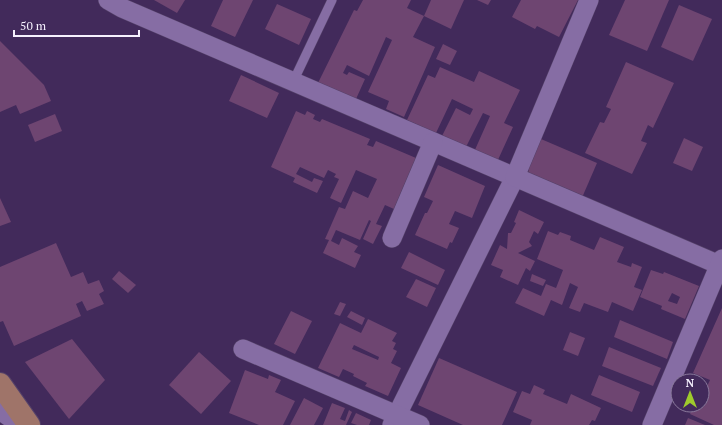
<svg xmlns="http://www.w3.org/2000/svg" width="722" height="425" font-family="'PT Serif',serif">
<style>
.building{fill:#6e4571;fill-rule:evenodd}
.lines{fill:none;stroke-linecap:round;stroke-linejoin:round}
.lane-casing{stroke:#554269;stroke-width:10}
.street-casing{stroke:#554269;stroke-width:20}
.primary-casing{stroke:#554269;stroke-width:24}
.lane{stroke:#866da4;stroke-width:9}
.street{stroke:#866da4;stroke-width:19}
.primary{stroke:#9f7469;stroke-width:22}
</style>
<rect width="100%" height="100%" fill="#422a5b"/>
<g class="building">
<polygon points="154,0 185,0 177,13"/>
<polygon points="223,0 253,0 235,37 211,26"/>
<polygon points="363,0 411,0 407,8 424,16 413,37 435,47 404,117 386,109 389,101 368,92 392,40 386,37 369,76 347,65 343,73 347,75 349,72 365,79 356,99 339,91 338,93 318,83 354,10 357,11"/>
<polygon points="431,0 464,0 451,29 424,16"/>
<polygon points="477,0 491,0 488,5"/>
<polygon points="521,0 578,0 559,37 537,26 535,29 512,17"/>
<polygon points="625,0 669,0 647,51 609,35"/>
<polygon points="277,4 311,19 299,45 265,29"/>
<polygon points="679,5 712,19 693,61 661,47"/>
<polygon points="0,41 44,85 51,101 20,114 16,105 0,112"/>
<polygon points="443,44 457,51 450,65 436,59"/>
<polygon points="626,62 674,83 653,128 648,125 641,141 647,143 632,174 585,153 600,122 604,123 611,109 606,107"/>
<polygon points="440,67 474,82 479,71 520,90 504,123 513,127 497,162 474,152 490,116 483,113 466,147 442,136 456,108 470,115 473,109 452,99 436,133 407,120 428,75 435,78"/>
<polygon points="241,75 279,93 267,118 229,101"/>
<polygon points="296,111 305,115 307,111 315,115 313,119 320,122 322,119 370,139 367,145 373,147 376,141 416,158 394,209 385,205 376,224 382,226 373,244 363,239 371,221 369,220 360,240 336,230 331,241 339,245 342,238 358,246 354,252 361,255 355,268 323,253 329,240 325,239 339,207 345,209 353,191 368,198 377,179 356,170 341,203 330,198 339,179 334,177 336,174 328,170 324,178 300,167 296,174 312,182 314,178 323,181 317,193 293,182 295,178 271,167"/>
<polygon points="55,114 62,131 35,142 28,125"/>
<polygon points="684,138 703,147 692,171 673,163"/>
<polygon points="541,139 597,163 581,200 528,174 529,168"/>
<polygon points="438,165 485,186 472,218 455,211 449,224 459,228 452,243 450,242 447,249 415,235 425,213 427,213 433,201 424,197"/>
<polygon points="0,198 11,222 0,226"/>
<polygon points="519,210 544,222 538,234 534,231 529,242 532,246 518,253 535,261 530,271 526,268 518,285 500,277 503,270 491,265 500,245 507,249 508,233 511,233 516,223 514,222"/>
<polygon points="548,231 558,235 560,232 571,236 570,240 594,250 600,237 624,247 617,262 631,267 632,263 642,267 634,287 642,290 633,311 612,302 608,312 584,303 580,312 569,308 578,287 570,283 562,305 551,300 544,316 515,303 523,288 541,296 546,284 556,288 563,270 537,259"/>
<polygon points="56,243 71,277 83,272 88,284 99,280 104,291 99,294 104,304 87,311 82,301 76,304 81,316 14,346 3,321 0,322 0,267"/>
<polygon points="409,252 445,270 438,285 401,268"/>
<path d="M 651,270 L 663,274 L 664,272 L 699,286 L 685,319 L 661,309 L 662,306 L 640,297 ZM 672,293 L 680,297 L 677,304 L 668,301 Z"/>
<polygon points="119,271 136,285 128,293 112,279"/>
<polygon points="532,274 546,280 543,286 530,281"/>
<polygon points="416,279 436,288 427,307 406,297"/>
<polygon points="340,302 346,304 340,316 334,314"/>
<polygon points="722,308 722,425 714,425 690,414 694,405 702,405 702,397 710,380 693,373"/>
<polygon points="291,311 312,321 295,354 274,344"/>
<polygon points="351,311 365,318 362,325 347,317"/>
<path d="M 368,319 L 397,333 L 392,341 L 396,343 L 393,349 L 397,351 L 391,363 L 401,368 L 388,396 L 365,386 L 367,383 L 353,376 L 354,374 L 343,369 L 339,377 L 318,368 L 340,323 L 361,333 ZM 354,345 L 379,357 L 378,360 L 352,349 Z"/>
<polygon points="620,320 673,342 667,359 614,337"/>
<polygon points="570,332 585,338 578,356 563,350"/>
<polygon points="72,339 105,380 69,419 25,362"/>
<polygon points="609,347 661,368 653,386 602,366"/>
<polygon points="199,352 231,381 201,414 169,385"/>
<polygon points="439,358 517,392 502,425 463,425 418,405"/>
<polygon points="245,370 268,379 269,375 281,380 275,392 295,401 283,425 259,425 229,413"/>
<polygon points="599,375 640,392 632,412 591,395"/>
<polygon points="534,385 545,390 543,394 567,404 571,394 601,408 595,421 592,420 589,425 530,425 532,420 513,412 522,391 530,394"/>
<polygon points="304,398 323,408 314,425 290,425"/>
<polygon points="332,403 345,408 340,419 345,421 349,410 352,412 346,425 323,425"/>
<polygon points="356,413 371,420 369,425 357,425 351,423"/>
<polygon points="688,418 705,425 685,425"/>
</g>
<g class="lines">
<defs>
<polyline id="lane" points="293,82 332,0"/>
<g id="street">
<polyline points="108,0 122,8 515,177 392,425"/>
<polyline points="589,0 515,177 722,266"/>
<polyline points="392,238 433,142"/>
<polyline points="243,349 420,425"/>
<polyline points="0,410 20,425"/>
<polyline points="652,425 722,259"/>
</g>
<polyline id="primary" points="0,384 29,425"/>
</defs>
<use href="#lane" class="lane-casing"/>
<use href="#street" class="street-casing"/>
<use href="#primary" class="primary-casing"/>
<use href="#lane" class="lane"/>
<use href="#street" class="street"/>
<use href="#primary" class="primary"/>
</g>
<g transform="translate(690 393)"><circle r="19" fill="#422a5b" stroke="#8a7a9c"/>
<path d="M0-3L7 15L0 10L-7 15Z" fill="#9fca2d"/>
<text y="-6" font-size="11" font-weight="bold" text-anchor="middle" fill="#f6f1fe">N</text>
</g>
<path d="M14 30v6h125v-6" fill="none" stroke="#f6f1fe" stroke-width="2"/>
<text x="20" y="30" font-size="12" fill="#f6f1fe" stroke="#422a5b" stroke-width="3" paint-order="stroke">50 m</text>
</svg>
